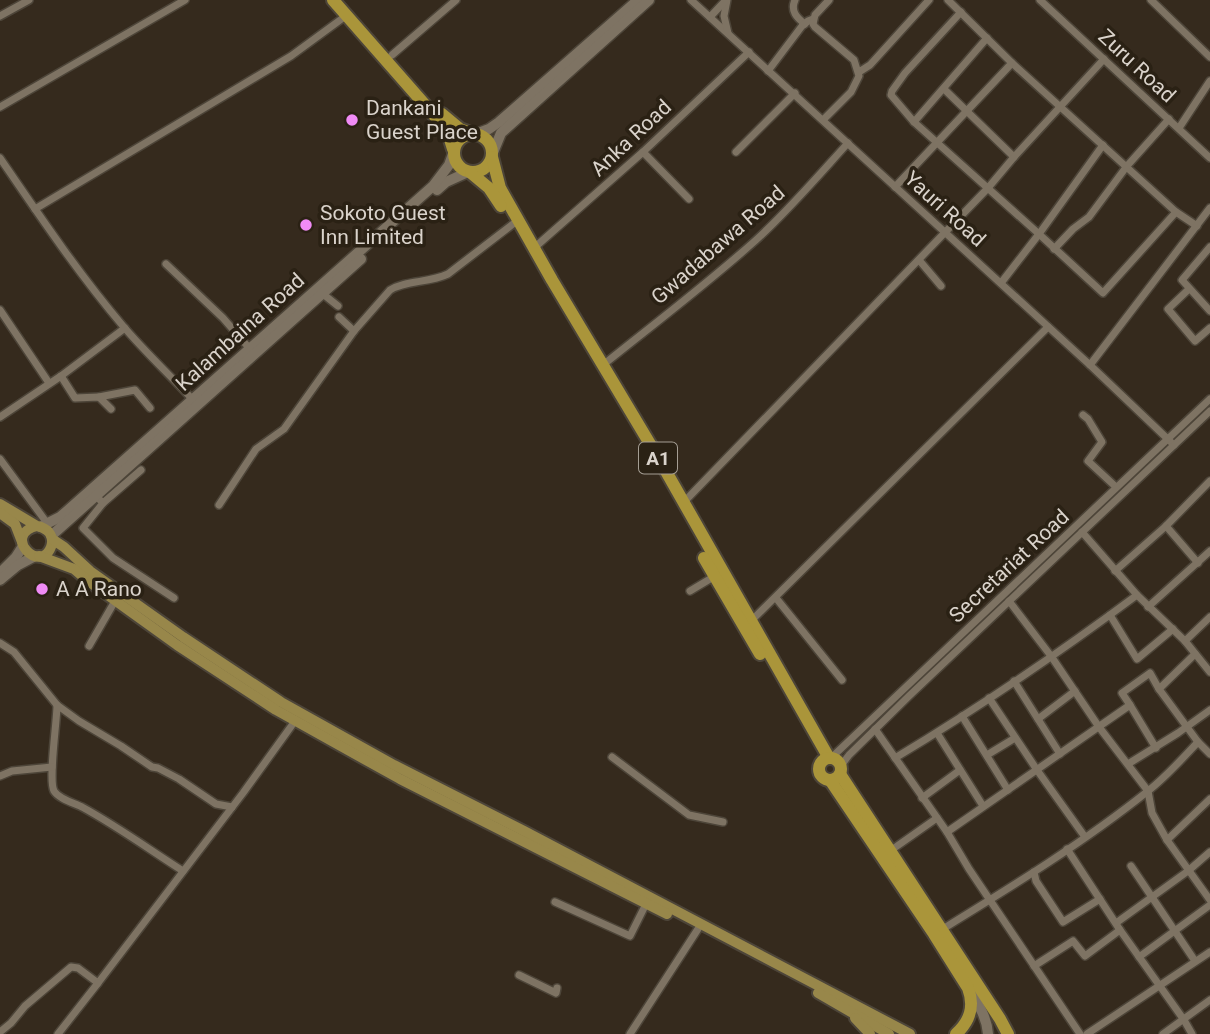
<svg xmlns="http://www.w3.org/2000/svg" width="1210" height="1034" font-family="Roboto,sans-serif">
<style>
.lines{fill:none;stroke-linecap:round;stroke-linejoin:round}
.street-casing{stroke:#4d4539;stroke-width:10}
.secondary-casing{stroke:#4d4539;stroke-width:13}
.primary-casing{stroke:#4d4539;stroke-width:14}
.highway-casing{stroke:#4d4539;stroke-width:16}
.street{stroke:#7e7363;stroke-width:7}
.secondary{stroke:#7e7363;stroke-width:10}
.primary{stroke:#98874a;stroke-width:10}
.highway{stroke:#aa953a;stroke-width:12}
.poi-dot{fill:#f08bf5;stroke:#2a2114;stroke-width:2.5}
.labels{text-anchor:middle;stroke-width:7;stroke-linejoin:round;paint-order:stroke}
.shield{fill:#2a2114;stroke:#a59e94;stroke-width:2}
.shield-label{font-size:19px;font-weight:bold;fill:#dad3cb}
.street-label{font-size:21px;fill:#dad3cb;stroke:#2a2114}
.poi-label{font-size:21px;fill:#dad3cb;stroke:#2a2114;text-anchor:start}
</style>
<rect width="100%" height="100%" fill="#352a1d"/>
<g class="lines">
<defs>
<g id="street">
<polyline points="691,0 1090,365 1174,445"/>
<polyline points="727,0 724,16 728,33"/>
<path d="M 795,0 C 790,11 797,18 805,24"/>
<polyline points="1040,0 1210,158"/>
<polyline points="1151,0 1210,57"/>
<polyline points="961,12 905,73 892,91 891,95 914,122 1039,234 1001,283"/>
<polyline points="0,16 29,0"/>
<polyline points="710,17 726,0"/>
<polyline points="392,55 456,0"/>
<polyline points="1012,63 1176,212 1197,226"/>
<polyline points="768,71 802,26 808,21 813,19"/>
<polyline points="859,72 870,65 929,0"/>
<polyline points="944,89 1014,157"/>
<polyline points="0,107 185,0"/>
<polyline points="823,120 851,92 859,76 854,60 815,27 813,24 815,15 829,0"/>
<polyline points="914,122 987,38"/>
<polyline points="1179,128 1210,81"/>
<polyline points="1103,145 1039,234 1103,293 1176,212"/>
<polyline points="643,152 689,199"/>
<polyline points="736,152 795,93"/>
<path d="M 0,158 C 39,215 78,273 123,326 C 145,352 170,375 193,400"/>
<polyline points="895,187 1012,63 948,0"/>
<polyline points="35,209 291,56 347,15"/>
<polyline points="1210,247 1182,280 1210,311"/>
<polyline points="534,248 643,152 749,52"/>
<polyline points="1054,249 1073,229 1089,217 1127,166 1169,119"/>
<polyline points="919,260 941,286"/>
<polyline points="166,264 223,318 250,349"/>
<polyline points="1189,289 1168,309 1195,341 1210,328"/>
<polyline points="323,294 338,306"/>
<polyline points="0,310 49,383"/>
<polyline points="339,317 354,331"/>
<path d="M 603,365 C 654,324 707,284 756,240 C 789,210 818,176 848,143"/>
<polyline points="1090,365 1210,208"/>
<polyline points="61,376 75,398 99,397 111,409"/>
<polyline points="99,397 135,390 150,408"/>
<polyline points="1083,415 1088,419 1102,442 1088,461 1116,487"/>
<polyline points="0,417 61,376 125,328"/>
<polyline points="0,459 47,523"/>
<polyline points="96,496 103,503 83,528 113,558 174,598"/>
<polyline points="103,503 141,470"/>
<polyline points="683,503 988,188 1014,157 1104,59"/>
<path d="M 219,505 L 256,449 L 284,429 L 354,331 L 390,290 C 406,280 429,283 448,274 L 513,224"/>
<polyline points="1166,526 1198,563"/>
<polyline points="1082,532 1137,595 1185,641 1210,672"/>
<polyline points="1115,571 1166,526 1210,481"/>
<polyline points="690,591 715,576"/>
<polyline points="776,598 842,680"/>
<polyline points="1009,601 1051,656 1099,727 1148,791 1152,813 1167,840 1210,900"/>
<polyline points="1148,607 1210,551"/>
<polyline points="1110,615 1137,659 1173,629"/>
<polyline points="751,621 1048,327"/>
<polyline points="1185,641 1210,617"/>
<polyline points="0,643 14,652 57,705 79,721 121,746 152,767 158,768 179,779 216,804 232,807"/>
<polyline points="89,646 115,601"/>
<polyline points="1195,654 1159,689 1198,742 1210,754"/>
<polyline points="1014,681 1060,754"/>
<polyline points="989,698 1037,770 1085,837"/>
<path d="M 57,705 C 57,722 48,780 54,791 C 59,799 74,803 82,807 C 117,826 150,850 183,871"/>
<polyline points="1130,705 1122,693 1150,673 1159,689"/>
<polyline points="962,716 1008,790"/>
<polyline points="1038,719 1075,691"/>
<polyline points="875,729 947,832 969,869 1080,1034"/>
<polyline points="937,733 983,806"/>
<polyline points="987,755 1015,738"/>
<polyline points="612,757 689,815 723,822"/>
<polyline points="831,758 1210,399"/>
<path d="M 895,758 C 978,708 1059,653 1137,595"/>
<polyline points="1128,764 1178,733 1210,710"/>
<polyline points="840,767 849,755 909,696 1210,411"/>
<polyline points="0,776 12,771 52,767"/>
<polyline points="922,798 960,770"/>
<polyline points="947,832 1130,705 1156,748"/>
<polyline points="1167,840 1210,799"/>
<polyline points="1067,849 1120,930 1184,1020 1192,1034"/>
<polyline points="890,851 937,818"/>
<polyline points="1131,866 1195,961"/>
<polyline points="1034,872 1036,881 1063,922 1100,899"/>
<polyline points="555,902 630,936 646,904"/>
<polyline points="1116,923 1188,871 1210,852"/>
<path d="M 941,930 C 1011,887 1083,843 1148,791 C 1166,777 1182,759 1198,742"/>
<polyline points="1139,957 1210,905"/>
<polyline points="1034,966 1073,941 1085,956 1120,930"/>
<polyline points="519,975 556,993 557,988"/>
<polyline points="0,1032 11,1023 25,1006 71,967 78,968 98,983 243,793 295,721"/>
<polyline points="58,1034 98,983"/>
<polyline points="630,1034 698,929"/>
<polyline points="1087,1034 1210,952"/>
<polyline points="1163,1034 1210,1000"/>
</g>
<g id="secondary">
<polyline points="476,134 489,129 499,122 638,0"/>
<polyline points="492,155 501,133 649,0"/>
<polyline points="437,190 446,182 468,172"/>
<polyline points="40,527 60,517 67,511 433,186 449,165 453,154"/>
<polyline points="51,536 361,259"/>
<polyline points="3,570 16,557 23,546"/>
<polyline points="0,580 18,565 35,556"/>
<path d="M 970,992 C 979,1005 987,1018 988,1034"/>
</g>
<g id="primary">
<path d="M 0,504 L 37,526 C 47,528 55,535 51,547 C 40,575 1,535 37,526"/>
<polyline points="0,513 15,524 22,542"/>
<polyline points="52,539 64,547 90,571 183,637 281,702 394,765 524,831 910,1034"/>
<polyline points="39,556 74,569 88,581 177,645 276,710 400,779 667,914"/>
<polyline points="818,993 889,1034"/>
<polyline points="855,1018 870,1034"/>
</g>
<g id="highway">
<polyline points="333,0 440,122 448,133 453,149"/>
<polyline points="442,114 460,129 473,134"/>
<circle cx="473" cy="153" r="19"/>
<polyline points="492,157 500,188 552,280 659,459 829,758"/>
<polyline points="471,173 489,188 501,206"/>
<polyline points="704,558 760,654"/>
<circle cx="830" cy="769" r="11"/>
<polyline points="840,774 1000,1019 1008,1034"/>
<path d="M 830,780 L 934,934 L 968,988 C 975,1007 970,1021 956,1034"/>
</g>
</defs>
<use href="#street" class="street-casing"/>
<use href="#secondary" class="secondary-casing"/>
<use href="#primary" class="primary-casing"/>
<use href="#highway" class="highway-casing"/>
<use href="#street" class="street"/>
<use href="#secondary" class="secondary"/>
<use href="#primary" class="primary"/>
<use href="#highway" class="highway"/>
</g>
<g class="poi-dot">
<circle cx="352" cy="120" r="7"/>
<circle cx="306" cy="225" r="7"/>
<circle cx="42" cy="589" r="7"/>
</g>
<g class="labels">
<rect class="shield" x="639" y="442.5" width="38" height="31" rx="5"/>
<g class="shield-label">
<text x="658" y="465">A1</text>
</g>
<g class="street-label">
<text transform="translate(1137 66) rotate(43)" y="7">Zuru Road</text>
<text transform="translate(631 138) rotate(-43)" y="7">Anka Road</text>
<text transform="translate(945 209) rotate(42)" y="7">Yauri Road</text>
<text transform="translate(718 245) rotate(-41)" y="7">Gwadabawa Road</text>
<text transform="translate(240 332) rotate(-42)" y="7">Kalambaina Road</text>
<text transform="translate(1009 566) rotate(-43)" y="7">Secretariat Road</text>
</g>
<g class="poi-label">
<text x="366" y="115">Dankani<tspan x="366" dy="24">Guest Place</tspan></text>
<text x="320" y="220">Sokoto Guest<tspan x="320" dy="24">Inn Limited</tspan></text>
<text x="56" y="596">A A Rano</text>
</g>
</g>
</svg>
